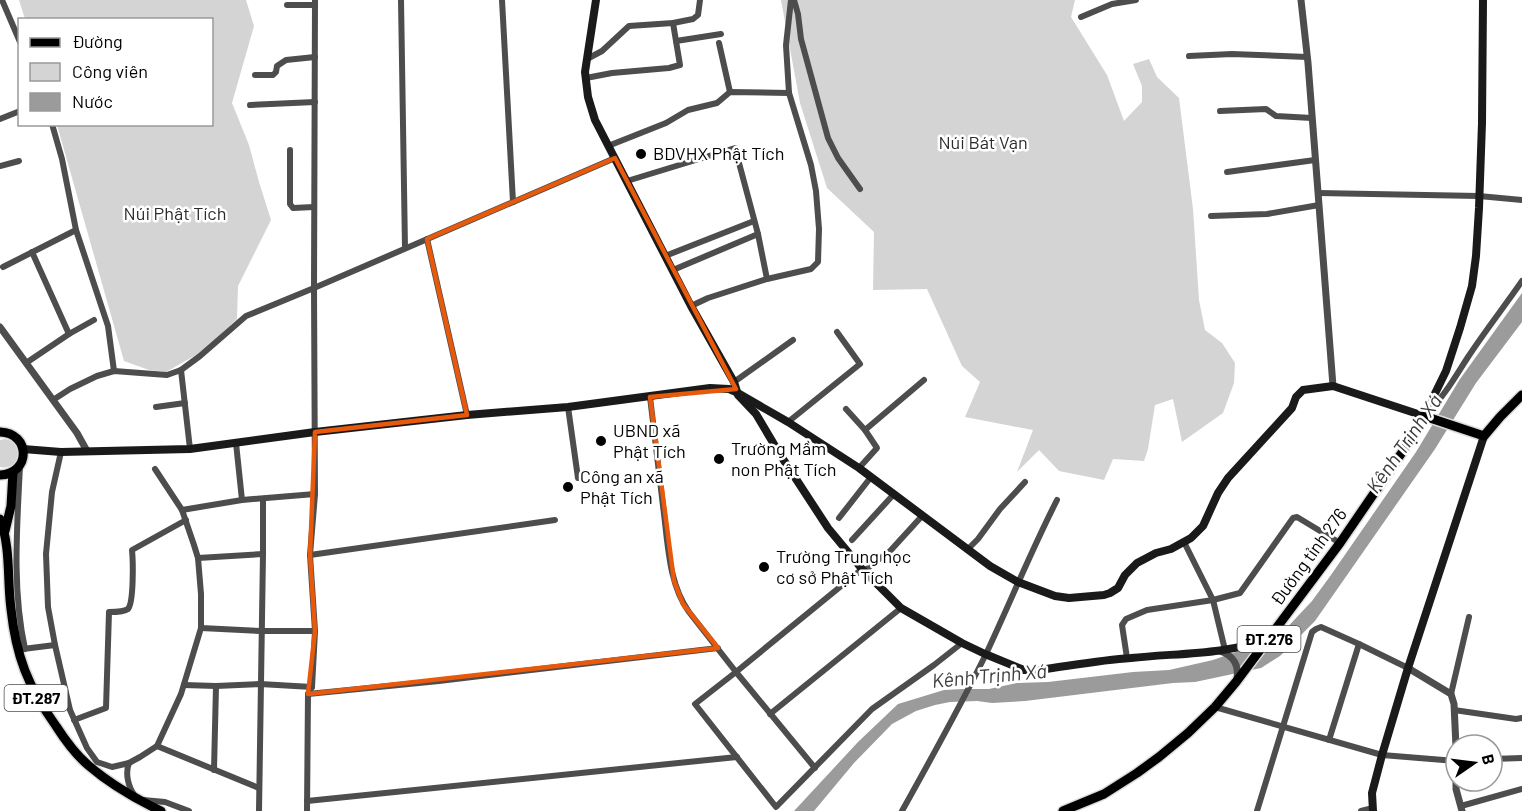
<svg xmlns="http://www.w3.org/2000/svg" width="1522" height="811" font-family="Barlow,sans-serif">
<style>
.green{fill:#d4d4d4}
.water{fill:#9b9b9b}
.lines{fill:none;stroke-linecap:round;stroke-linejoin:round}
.primary-casing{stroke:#dbdbdb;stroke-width:12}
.minor{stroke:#4d4d4d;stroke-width:6}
.tertiary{stroke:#4d4d4d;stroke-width:7}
.secondary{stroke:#1a1a1a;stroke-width:8}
.primary{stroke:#000;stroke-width:9}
.marked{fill:none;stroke:#e8590c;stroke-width:4.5;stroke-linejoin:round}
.poi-dot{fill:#000;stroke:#fff;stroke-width:2}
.labels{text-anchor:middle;stroke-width:5;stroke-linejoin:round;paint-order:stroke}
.shield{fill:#fff;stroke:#4c4c4c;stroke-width:1.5}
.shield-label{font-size:16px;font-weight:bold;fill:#000}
.park-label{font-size:18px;fill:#2b2b2b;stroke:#fff}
.poi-label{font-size:18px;fill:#000;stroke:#fff;text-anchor:start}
.street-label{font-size:18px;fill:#000;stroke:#fff}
.water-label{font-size:20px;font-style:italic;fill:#3c3c3c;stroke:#fff}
</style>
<rect width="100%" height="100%" fill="#fff"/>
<g class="green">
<polygon points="19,0 246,0 254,26 232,103 249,145 259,182 271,220 238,286 237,319 203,351 166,372 149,370 124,361 57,125 212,124 212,20 25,19"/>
<polygon points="781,0 1075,0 1071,17 1107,75 1124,121 1142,102 1142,86 1133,64 1149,59 1157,77 1179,98 1193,209 1199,300 1205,330 1222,343 1235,363 1234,383 1223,413 1182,442 1173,399 1155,405 1148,449 1144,461 1113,459 1104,480 1059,471 1039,450 1017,472 1033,430 965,417 980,382 962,366 927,289 873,290 874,232 827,188 800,103"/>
<path d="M 5,439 C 27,443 22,471 0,467 L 0,440 Z"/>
</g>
<polygon class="water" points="1522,293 1522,322 1476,383 1435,449 1315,621 1280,656 1261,668 1195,682 1173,683 1025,701 992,703 977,701 950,702 935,705 916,711 892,724 854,763 814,811 794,811 858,742 898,704 944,690 963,689 989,689 1017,683 1048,682 1133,672 1169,670 1213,660 1256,645 1281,634 1312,601 1331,575 1416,452 1460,379"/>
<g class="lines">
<defs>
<g id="primary">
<path d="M 0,432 C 31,433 31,474 0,475"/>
<path d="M 0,519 C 11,548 7,579 11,609 C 16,656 28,687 56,726 C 65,740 75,754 88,765 C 110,784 134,798 161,811"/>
<polyline points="5,531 11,506 13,472"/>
<polyline points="1063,811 1104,794 1137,773 1159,757 1188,733 1215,707 1236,682 1340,543 1403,451 1424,416 1484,436 1500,417 1522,395"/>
</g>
</defs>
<use href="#primary" class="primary-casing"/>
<g class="minor">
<polyline points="2,0 20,42"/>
<polyline points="401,0 405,248"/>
<polyline points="502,0 513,202"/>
<polyline points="794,0 798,14 801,39 828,138 838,158 860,189"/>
<polyline points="287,5 315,5"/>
<polyline points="1081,17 1112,4 1136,0"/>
<polyline points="676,41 721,34"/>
<polyline points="719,43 730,92"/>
<polyline points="1189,56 1232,54 1307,57"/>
<polyline points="587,59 602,51 629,26 673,23 693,19 698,15 700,0"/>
<polyline points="255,75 273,75 276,72 277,66 286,60 315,57"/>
<polyline points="586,78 612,73 669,68 680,65 673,23"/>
<polyline points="250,105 315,102"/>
<polyline points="1220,111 1266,109 1276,116 1312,118"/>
<polyline points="0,119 20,111"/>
<polyline points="52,124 62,159 76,230 108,326 114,371"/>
<polyline points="608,146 666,123 688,110 717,103 730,92 789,93"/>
<polyline points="290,150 290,204 293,208 314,207"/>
<polyline points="0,166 19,161"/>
<polyline points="1227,172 1315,160"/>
<polyline points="627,181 735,148 758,234 767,279"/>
<polyline points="1318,193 1479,196 1522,200"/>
<polyline points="1211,216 1267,214 1319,205"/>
<polyline points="427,239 467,415"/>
<polyline points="32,252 69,334"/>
<polyline points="665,256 754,221"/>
<polyline points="3,267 76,230"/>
<polyline points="673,270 758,234"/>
<polyline points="691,306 708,298 767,279 811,269 818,262 819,229 816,191 811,165 789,93 786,45 791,0"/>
<polyline points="26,363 69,334 94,320"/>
<polyline points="181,370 190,449"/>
<polyline points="734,382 793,340"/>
<path d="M 650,397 C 654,433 659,470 663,506 C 668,542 668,583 689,612 L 736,672 L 862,569"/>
<polyline points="53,400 70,389 97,376 114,371 167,375 181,370 200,356 246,316 314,288 615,158"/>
<polyline points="156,407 185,403"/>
<polyline points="568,407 578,478"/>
<polyline points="846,409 865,430 877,448 859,468"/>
<path d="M 1427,413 C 1444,397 1455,377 1468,357 C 1485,331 1504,307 1522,281"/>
<polyline points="788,422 860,364 837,332"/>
<polyline points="865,430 924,380"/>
<polyline points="236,443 242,500"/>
<polyline points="61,452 52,492 46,554 48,607 55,645 70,710 87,748 97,762 112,767 129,763 140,757 157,746 181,694 201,628 201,594 198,558 194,545 182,510 155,469"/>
<path d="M 20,466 C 17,527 12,589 25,649"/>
<polyline points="182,510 242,500 315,494"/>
<polyline points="839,518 871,477"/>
<polyline points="852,540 894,494"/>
<polyline points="1184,542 1213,600 1225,650"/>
<polyline points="968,549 978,539 1000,509 1025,482"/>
<polyline points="310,555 555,520"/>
<polyline points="198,558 263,554"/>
<polyline points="864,571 891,550 922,516"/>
<polyline points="201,628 261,631 315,631"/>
<polyline points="23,649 55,645"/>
<polyline points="1127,658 1122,625 1126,619 1147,610 1213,600 1240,593 1293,518 1297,517 1340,543"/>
<polyline points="184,685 216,686 260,684 312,687"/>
<polyline points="308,694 439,681 718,648"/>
<polyline points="1451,694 1469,617"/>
<polyline points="1215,707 1382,755 1456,761"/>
<polyline points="1454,710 1516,719 1522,718"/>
<polyline points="770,714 901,608"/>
<path d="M 74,720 L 106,708 L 109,612 C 114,612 124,612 128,609 C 134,602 133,560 132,550 L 186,520"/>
<polyline points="1329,740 1359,644"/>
<polyline points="157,746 259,788"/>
<polyline points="1492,759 1522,758"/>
<path d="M 129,763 C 125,773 128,787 135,796"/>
<polyline points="815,768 736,672 695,704 776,807 872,709 934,665 962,643"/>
<polyline points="214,770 216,686"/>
<polyline points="143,800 165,802 189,811"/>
<polyline points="307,801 737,757"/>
<polyline points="1461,806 1522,789"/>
<polyline points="259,811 263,554 263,499"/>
<polyline points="307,811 308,694 312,687 315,631 310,555 315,494 314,288 315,0"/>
<path d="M 902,811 C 931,759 960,707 986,654 C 1010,603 1031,551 1057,500"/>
<polyline points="1257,811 1312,632 1316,629 1321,627 1359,644 1408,668"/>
<polyline points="1361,811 1373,808"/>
</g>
<g class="tertiary">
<polyline points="1301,0 1308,63 1333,386"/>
<polyline points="0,327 77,433 87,451"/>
<path d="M 1220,651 C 1234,656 1239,665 1237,679"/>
<polyline points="1408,668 1451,694 1454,704 1456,747"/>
<polyline points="1456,781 1456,789 1462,811"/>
</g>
<g class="secondary">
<path d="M 596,0 L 585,72 L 588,97 L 595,120 L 691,306 L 734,382 L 738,395 L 756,414 L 781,456 L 828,528 L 862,569 L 901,608 L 962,643 L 985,654 L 1024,670 L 1039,670 C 1069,666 1100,660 1131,658 C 1176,653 1225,655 1268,639"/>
<polyline points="23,449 61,452 190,449 315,432 467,415 568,407 710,388 729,389 736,392 788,422 859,468 990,566 1018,582 1055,596 1069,598 1104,595 1110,593 1118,588 1125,575 1137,563 1156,553 1171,549 1191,538 1203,526 1218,493 1228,478 1292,408 1296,397 1303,390 1333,386 1424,416 1446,371 1460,328 1472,286 1476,256 1479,208 1482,123 1483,0"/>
<polyline points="1373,811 1372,793 1382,755 1408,668 1484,436"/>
</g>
<use href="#primary" class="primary"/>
</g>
<path class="marked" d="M 615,158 L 736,389 L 650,397 L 674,581 L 683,604 L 718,648 L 308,694 L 315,631 L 310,555 L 315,432 L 467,415 L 427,239 Z"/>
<g class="poi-dot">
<circle cx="641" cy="154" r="6"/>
<circle cx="601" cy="441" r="6"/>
<circle cx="719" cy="459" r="6"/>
<circle cx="568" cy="487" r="6"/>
<circle cx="764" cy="567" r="6"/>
</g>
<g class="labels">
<g class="shield">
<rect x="1237.5" y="626" width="63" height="26" rx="4.5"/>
<rect x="4.5" y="685" width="63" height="26" rx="4.5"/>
</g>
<g class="shield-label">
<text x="1269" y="645">ĐT.276</text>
<text x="36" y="704">ĐT.287</text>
</g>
<g class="park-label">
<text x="983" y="149">Núi Bát Vạn</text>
<text x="175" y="220">Núi Phật Tích</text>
</g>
<g class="poi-label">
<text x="653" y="160">BDVHX Phật Tích</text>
<text x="613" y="437">UBND xã<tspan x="613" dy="21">Phật Tích</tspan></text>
<text x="731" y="455">Trường Mầm<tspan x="731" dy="21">non Phật Tích</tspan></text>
<text x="580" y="483">Công an xã<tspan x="580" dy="21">Phật Tích</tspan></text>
<text x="776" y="563">Trường Trung học<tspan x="776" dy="21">cơ sở Phật Tích</tspan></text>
</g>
<g class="street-label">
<text transform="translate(1309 557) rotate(-54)" y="6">Đường tỉnh 276</text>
</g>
<g class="water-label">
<text transform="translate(1404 444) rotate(-55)" y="7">Kênh Trịnh Xá</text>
<text transform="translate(989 676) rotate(-5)" y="7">Kênh Trịnh Xá</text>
</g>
</g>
<rect x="18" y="18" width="195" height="108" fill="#ffffff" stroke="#999999" stroke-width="1.5"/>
<rect x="30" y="38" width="30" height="9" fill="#000000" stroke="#999999" stroke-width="1.5"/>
<text x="72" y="48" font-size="18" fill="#000000">Đường</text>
<rect x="30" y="63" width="30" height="18" fill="#d4d4d4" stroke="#999999" stroke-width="1.5"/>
<text x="72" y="78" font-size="18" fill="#000000">Công viên</text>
<rect x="30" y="93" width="30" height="18" fill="#9b9b9b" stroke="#999999" stroke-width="1.5"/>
<text x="72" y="108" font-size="18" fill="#000000">Nước</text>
<g transform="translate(1474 763) rotate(76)"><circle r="28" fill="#ffffff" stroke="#999999" stroke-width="1.5"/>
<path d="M0-4.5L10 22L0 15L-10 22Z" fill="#000000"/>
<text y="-9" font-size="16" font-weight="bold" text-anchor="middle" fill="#000000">B</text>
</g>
</svg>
